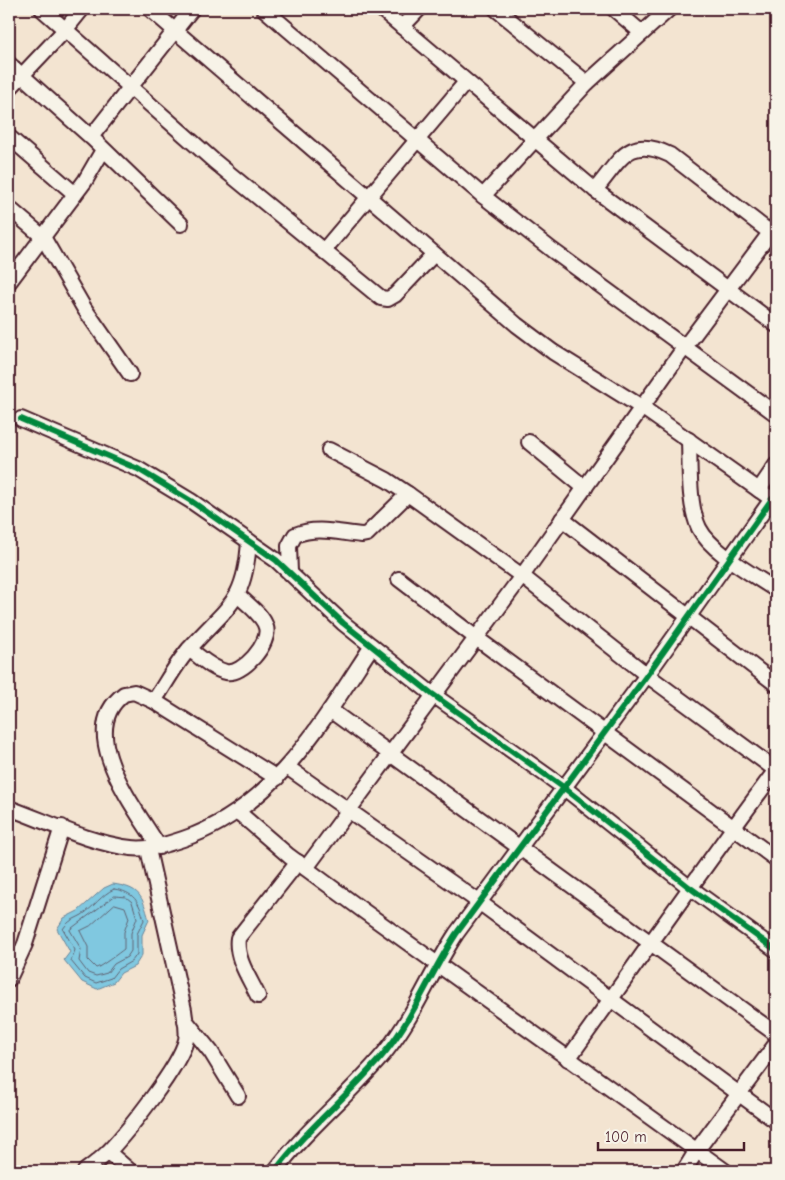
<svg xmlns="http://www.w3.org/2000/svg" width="785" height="1180" font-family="'Comic Neue',sans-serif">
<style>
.water{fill:#80c8e0;stroke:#6a8498}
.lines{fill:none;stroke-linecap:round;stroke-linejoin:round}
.shore{stroke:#606373;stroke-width:1}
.minor-casing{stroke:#4a1f2b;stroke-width:18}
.minor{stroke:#f7f3e8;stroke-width:14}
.cycleway-casing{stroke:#f7f3e8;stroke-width:9}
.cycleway{stroke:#00873e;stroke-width:6}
</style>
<rect width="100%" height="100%" fill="#f3e4d1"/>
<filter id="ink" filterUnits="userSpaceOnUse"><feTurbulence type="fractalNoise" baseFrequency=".02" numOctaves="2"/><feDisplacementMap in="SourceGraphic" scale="10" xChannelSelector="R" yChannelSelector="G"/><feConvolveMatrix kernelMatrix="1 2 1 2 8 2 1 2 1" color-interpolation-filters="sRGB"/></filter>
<g filter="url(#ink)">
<path class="water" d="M 113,884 C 140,888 142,895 149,920 L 142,935 L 142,955 L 135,966 L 121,973 L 114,982 L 97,989 L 82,982 L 64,960 L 70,952 L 57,929 L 64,918 L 78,911 L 104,888 Z"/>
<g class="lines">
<g class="shore">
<path d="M 114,889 C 134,892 139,901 144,920 L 137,934 L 137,954 L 132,961 L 118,969 L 111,978 L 96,983 L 85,978 L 71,961 L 75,950 L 63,929 C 69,920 73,920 82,915 C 94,907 101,895 114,889 Z"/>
<polygon points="115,896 126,897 132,902 137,918 131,933 131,951 127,957 114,964 107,973 96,976 88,973 79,961 81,949 70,930"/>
<path d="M 115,904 L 125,907 L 129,918 L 124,932 L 124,949 C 120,952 99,968 96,968 L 88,960 L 88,947 L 80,931 L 90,926 Z"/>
</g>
<defs>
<g id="minor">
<polyline points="42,9 214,161 381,298 388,299 395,295 434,254"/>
<polyline points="150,9 517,325 553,352 643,408 776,502"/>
<polyline points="264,9 483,196 552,250 776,414"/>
<polyline points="381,9 595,190 776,325"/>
<polyline points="496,9 587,83"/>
<polyline points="614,9 642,33"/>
<polyline points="402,27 419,9"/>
<polyline points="9,64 91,137 181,224"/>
<polyline points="9,89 65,30 82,9"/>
<polyline points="9,137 75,194"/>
<polyline points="91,137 192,9"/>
<path d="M 595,190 C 620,161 628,134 670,155 L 776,237"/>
<polyline points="483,196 587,83 669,9"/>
<polyline points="9,208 43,237 84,308 130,374"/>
<polyline points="325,249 466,82"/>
<polyline points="9,282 85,181 103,150"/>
<polyline points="21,419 138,469 191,501 276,560 343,623 432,694 563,787 689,887 776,950"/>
<path d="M 689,440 C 690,465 688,505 699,528 C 711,552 754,575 776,590"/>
<polyline points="529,442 585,488"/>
<polyline points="329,450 387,480 408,494 522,576 647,675 776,770"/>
<polyline points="759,490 776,465"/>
<polyline points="562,519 776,684"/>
<path d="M 290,572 L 289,546 L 295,535 C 317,526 339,533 362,535 L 367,534 L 408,494"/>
<polyline points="399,579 475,637 776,859"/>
<path d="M 189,649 C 200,657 212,669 226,672 C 242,676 271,643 266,627 C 263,615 247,604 238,595"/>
<path d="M 154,701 C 166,683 176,664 189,649 C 227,606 245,604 249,541"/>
<polyline points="330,710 776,1034"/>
<polyline points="287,767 479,902 776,1121"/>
<path d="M 9,808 C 48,822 89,843 131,848 C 149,850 165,845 183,839 C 274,808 322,722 372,646"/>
<polyline points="238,812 289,856 365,912 725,1171"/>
<path d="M 159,847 C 137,810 73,732 124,694 L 134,692 L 154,701 L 277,778"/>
<polyline points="306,868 522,576 684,348 776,225"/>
<polyline points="9,979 25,944 62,827"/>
<path d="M 258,996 C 250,979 235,958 238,938 L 298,862"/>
<polyline points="185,1020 211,1052 238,1096"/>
<path d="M 568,1059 C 637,963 705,865 776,770"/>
<polyline points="108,1152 130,1171"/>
<path d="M 85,1171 C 93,1165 101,1159 109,1151 C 128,1131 180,1066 186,1040 C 188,1030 185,1020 184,1010 L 148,849"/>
<path d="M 275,1171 C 308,1127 352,1093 386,1051 C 415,1015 431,972 456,934 L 647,675 L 772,499"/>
<polyline points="684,1171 697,1150 776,1044"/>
</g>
</defs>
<use href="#minor" class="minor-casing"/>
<use href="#minor" class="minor"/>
<defs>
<g id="cycleway">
<polyline points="21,419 138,469 191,501 276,560 343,623 432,694 563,787 689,887 776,950"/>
<path d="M 275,1171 C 308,1127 352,1093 386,1051 C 415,1015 431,972 456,934 L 647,675 L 772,499"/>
</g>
</defs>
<use href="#cycleway" class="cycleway-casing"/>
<use href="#cycleway" class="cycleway"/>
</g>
</g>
<rect width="785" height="1180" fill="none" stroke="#f7f3e8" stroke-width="30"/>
<rect x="15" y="15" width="755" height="1150" fill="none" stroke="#4a1f2b" stroke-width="2" filter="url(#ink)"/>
<path d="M598 1142v8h146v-8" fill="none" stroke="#4a1f2b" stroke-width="2.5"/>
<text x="605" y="1142" font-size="15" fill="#4a1f2b" stroke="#f7f3e8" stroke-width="4" paint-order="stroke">100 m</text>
</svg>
